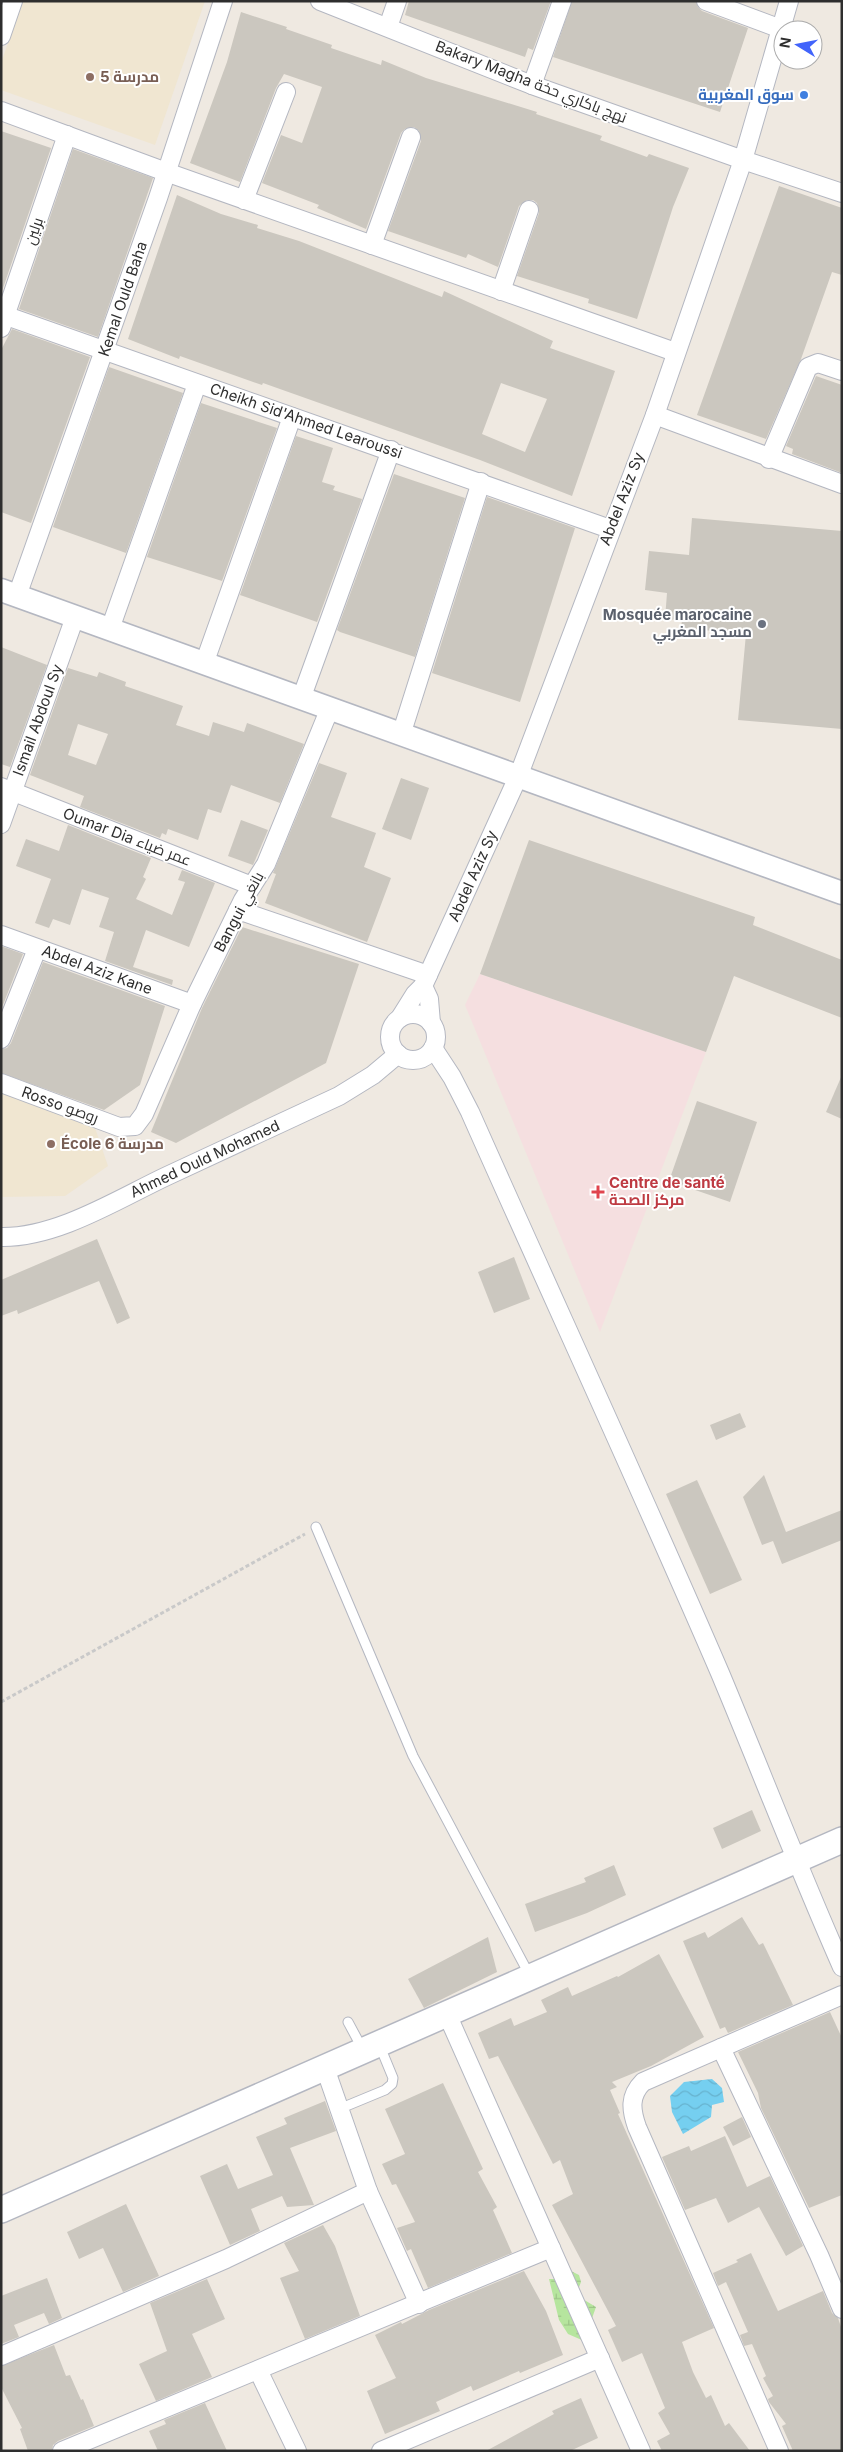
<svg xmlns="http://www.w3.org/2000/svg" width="843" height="2452" font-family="Inter,Cairo,sans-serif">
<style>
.education{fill:#f0e6d1}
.medical{fill:#f5dfe0}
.wetland{fill:url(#wetland-marsh)}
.water{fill:url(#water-waves)}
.building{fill:#cbc7bf;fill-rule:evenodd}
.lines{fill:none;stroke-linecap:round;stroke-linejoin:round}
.service-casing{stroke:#b4b7c1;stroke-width:11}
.minor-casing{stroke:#b4b7c1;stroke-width:20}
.tertiary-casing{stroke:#b4b7c1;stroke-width:25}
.secondary-casing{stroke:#b4b7c1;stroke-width:28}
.path{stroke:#c9c9c9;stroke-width:3;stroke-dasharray:4 2.5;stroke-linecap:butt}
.service{stroke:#fff;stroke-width:9}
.minor{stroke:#fff;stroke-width:18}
.tertiary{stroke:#fff;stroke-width:22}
.secondary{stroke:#fff;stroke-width:25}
.education-dot{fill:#8d6e63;stroke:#fff;stroke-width:2}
.shop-dot{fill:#3f7fe0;stroke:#fff;stroke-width:2}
.worship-dot{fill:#6b7280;stroke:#fff;stroke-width:2}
.health-dot{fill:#e0444e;stroke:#fff;stroke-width:2}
.labels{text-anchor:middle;stroke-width:4;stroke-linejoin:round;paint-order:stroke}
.education-label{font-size:15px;font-weight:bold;fill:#785e54;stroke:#fff;text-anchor:start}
.street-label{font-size:15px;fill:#2e2e2e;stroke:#fff}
.shop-label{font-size:15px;font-weight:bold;fill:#366cbe;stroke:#fff;text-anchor:end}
.worship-label{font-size:15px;font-weight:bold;fill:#5b616d;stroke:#fff;text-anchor:end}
.health-label{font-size:15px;font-weight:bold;fill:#be3a42;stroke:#fff;text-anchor:start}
</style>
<defs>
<pattern id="wetland-marsh" width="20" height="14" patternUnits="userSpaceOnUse" patternTransform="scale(1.25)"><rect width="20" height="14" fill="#b6e59e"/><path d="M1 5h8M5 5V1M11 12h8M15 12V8" fill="none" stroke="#9dc588"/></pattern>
<pattern id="water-waves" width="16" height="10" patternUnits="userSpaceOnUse" patternTransform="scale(1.25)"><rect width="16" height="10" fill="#75cff0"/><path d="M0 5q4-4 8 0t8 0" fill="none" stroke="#66b2ce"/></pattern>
</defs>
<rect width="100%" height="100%" fill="#efe9e1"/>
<g class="education">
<polygon points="23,1 205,1 155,145 1,90 1,63"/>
<polygon points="1,1088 93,1122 108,1166 65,1196 1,1197"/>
</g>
<polygon class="medical" points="480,974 706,1052 600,1332 465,1005"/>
<polygon class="wetland" points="569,2270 579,2275 581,2282 576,2295 596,2307 584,2341 568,2334 559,2320 549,2279 561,2279"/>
<polygon class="water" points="712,2079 722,2088 724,2102 712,2105 711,2117 683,2134 672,2112 670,2096 684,2082"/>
<g class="building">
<polygon points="409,1 551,1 533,50 528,48 525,57 405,15"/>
<polygon points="572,1 696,1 698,7 702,11 748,28 720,112 553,57"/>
<polygon points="241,12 287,27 286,29 332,45 331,48 381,65 382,60 426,78 537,112 536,114 602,136 600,140 647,157 649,154 689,168 673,207 637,319 588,303 589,299 517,276 539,213 537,203 533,200 527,200 519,206 498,267 468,254 466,258 388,231 421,141 419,131 414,127 405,129 401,133 366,229 317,208 319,205 262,183 281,135 302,143 322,87 284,74 276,88 240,182 190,163 227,62"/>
<polygon points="1,131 51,148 1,294"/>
<polygon points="73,149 153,178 98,337 19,309"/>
<polygon points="779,186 842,208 842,275 832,272 801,359 766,439 697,415"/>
<path d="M 177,195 L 221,214 L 258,225 L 257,228 L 299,241 L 442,297 L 444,291 L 553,341 L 550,348 L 615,371 L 572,496 L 480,460 L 263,383 L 262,385 L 180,356 L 179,359 L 128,339 ZM 501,383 L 547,399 L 525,452 L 482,434 Z"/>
<polygon points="12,329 90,357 31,523 1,512 1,350"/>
<polygon points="109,367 183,393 126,553 53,527"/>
<polygon points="816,376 842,385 842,473 792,454 793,449 786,446"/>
<polygon points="201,403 277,428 222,581 147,557"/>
<polygon points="296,436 333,448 322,482 335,486 333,490 362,499 317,622 240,595"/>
<polygon points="394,474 465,498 415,657 340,632 337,630"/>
<polygon points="487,497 575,528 520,702 432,673"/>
<polygon points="692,518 842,531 842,729 738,720 746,634 681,628 682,620 665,619 667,593 645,590 649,551 689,555"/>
<polygon points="1,647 47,665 10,767 1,764"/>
<path d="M 68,668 L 97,677 L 99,672 L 126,682 L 125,686 L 183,706 L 176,725 L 209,736 L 213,722 L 244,732 L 247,723 L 304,744 L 280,803 L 231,785 L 221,813 L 208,809 L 198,840 L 168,829 L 166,835 L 162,833 L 160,838 L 80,807 L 84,796 L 30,775 ZM 78,724 L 108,734 L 96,765 L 68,755 Z"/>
<polygon points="319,763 347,773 331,817 376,833 364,867 391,878 367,942 265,903 276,874 273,873"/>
<polygon points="401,778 429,788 411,840 382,829"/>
<polygon points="241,820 268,830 253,865 228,856"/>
<polygon points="68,825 151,858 143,877 146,879 136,899 172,915 185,882 178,880 182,870 215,883 189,947 146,930 133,967 173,980 172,985 105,961 114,932 99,927 109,898 82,889 70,925 53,919 49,928 35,923 51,879 16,866 26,839 59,851"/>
<polygon points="529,840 755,917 753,925 842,960 842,1018 734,976 706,1052 480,974"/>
<polygon points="242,927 359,964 326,1063 176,1143 151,1132 202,1008"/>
<polygon points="1,946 23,954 1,1010"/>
<polygon points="43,962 165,1006 140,1085 104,1110 1,1073 1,1049 7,1048 11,1043"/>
<polygon points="842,1075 842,1119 826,1112"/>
<polygon points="697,1101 757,1122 730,1202 669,1181"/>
<polygon points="97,1239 130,1318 117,1324 99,1281 18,1314 17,1310 1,1316 1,1280"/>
<polygon points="514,1257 530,1299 494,1313 478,1272"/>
<polygon points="740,1413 746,1427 716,1440 710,1425"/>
<polygon points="764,1475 786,1532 842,1510 842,1540 782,1564 773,1541 762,1545 743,1497"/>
<polygon points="697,1480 742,1580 710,1594 666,1494"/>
<polygon points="752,1810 761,1831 722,1849 713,1828"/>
<polygon points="614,1865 626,1895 587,1913 535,1932 525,1904 586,1882 584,1878"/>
<polygon points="742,1917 759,1945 763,1943 793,2005 728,2033 725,2027 720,2029 683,1941 705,1932 708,1938"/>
<polygon points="488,1937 497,1972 424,2008 408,1979"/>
<polygon points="659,1954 704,2037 651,2066 612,2082 617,2087 610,2090 620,2113 618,2114 714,2328 682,2342 693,2372 706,2398 711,2395 725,2426 729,2423 750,2451 662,2451 657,2441 670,2434 658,2413 665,2408 642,2353 622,2362 608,2330 616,2326 552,2205 573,2194 560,2160 553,2164 498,2056 489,2059 478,2033 511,2018 514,2026 547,2012 541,2000 568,1987 572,1996 617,1976 618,1977"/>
<polygon points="830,2012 842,2038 842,2195 809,2208 761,2108 758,2093 738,2052"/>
<polygon points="443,2083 483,2169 478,2172 497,2207 493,2210 512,2253 428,2288 411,2249 407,2251 397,2228 415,2222 396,2184 392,2185 382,2164 405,2154 385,2109"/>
<polygon points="325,2101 336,2131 290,2148 314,2205 287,2207 282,2196 251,2209 260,2231 230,2245 200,2176 227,2164 238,2189 273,2175 256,2137 287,2124 284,2118"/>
<polygon points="742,2117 751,2137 733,2146 723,2127"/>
<polygon points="725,2136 747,2187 770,2176 803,2246 786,2256 759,2207 728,2223 716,2198 685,2210 662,2157 689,2146 691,2151"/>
<polygon points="126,2204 159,2276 123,2292 103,2248 79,2259 67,2232"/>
<polygon points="323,2225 335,2246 360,2316 305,2339 280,2278 299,2271 284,2243"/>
<polygon points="751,2253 778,2311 823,2291 832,2313 838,2318 842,2330 842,2451 793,2451 782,2426 786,2424 769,2402 768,2399 773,2396 763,2378 766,2376 752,2344 744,2346 740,2335 748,2332 726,2282 718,2286 713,2273 738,2262 736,2260"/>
<polygon points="524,2271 546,2311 563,2355 520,2373 519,2371 473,2391 471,2386 436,2402 440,2411 385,2434 367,2391 396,2378 375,2335 401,2322 402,2324 429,2310"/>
<polygon points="47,2278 62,2318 49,2324 44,2313 14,2325 19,2337 1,2344 1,2296"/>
<polygon points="207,2279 225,2319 192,2334 212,2377 156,2401 139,2364 167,2351 150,2303"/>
<polygon points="54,2345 66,2376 70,2375 81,2400 83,2399 94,2426 58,2441 53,2445 52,2451 28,2451 20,2429 22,2428 1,2387 1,2366"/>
<polygon points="581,2398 598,2438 570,2451 486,2451 554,2414 552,2411"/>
<polygon points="205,2403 227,2451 158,2451 149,2431 166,2424 164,2420"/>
</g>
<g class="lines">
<defs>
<g id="service">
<polyline points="316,1527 413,1756 530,1976"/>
<polyline points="348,2022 362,2048"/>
<polyline points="339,2109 385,2090 392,2084 393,2078 379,2044"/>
</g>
<g id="minor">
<polyline points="320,1 532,85 743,160 842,193"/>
<polyline points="706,1 781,29"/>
<polyline points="388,27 397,1"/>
<polyline points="1,36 13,1"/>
<polyline points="532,85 562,1"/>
<polyline points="1,111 166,172 675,352"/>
<polyline points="244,200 286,92"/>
<polyline points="372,245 411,137"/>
<polyline points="501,291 529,210"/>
<polyline points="1,314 610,529"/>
<polyline points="1,328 67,135"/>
<polyline points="655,415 842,484"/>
<polyline points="769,459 808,367 818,363 842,371"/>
<polyline points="17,596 158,198 223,1"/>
<polyline points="110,629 197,384"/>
<polyline points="204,664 292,417"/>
<polyline points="301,699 391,450"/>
<polyline points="401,735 481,482"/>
<polyline points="1,787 252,886"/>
<polyline points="1,824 75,617"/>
<polyline points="238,910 428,975"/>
<polyline points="1,935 192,1004"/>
<polyline points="423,986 429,999 431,1023"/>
<circle cx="413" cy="1037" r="23"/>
<polyline points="400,1018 415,994 423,986 518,777 655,415 743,160 789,1"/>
<polyline points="1,1039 37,949"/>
<path d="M 433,1048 L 452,1077 L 470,1112 C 553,1299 639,1485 720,1673 C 761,1771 799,1870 842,1967"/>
<polyline points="1,1083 119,1127 135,1126 144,1114 192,1004 243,900 266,864 330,708"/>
<path d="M 1,1237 C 57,1238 118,1199 167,1176 C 224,1149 282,1123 339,1096 L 373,1075 L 398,1054"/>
<polyline points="447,2014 641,2451"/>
<polyline points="721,2048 819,2255 842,2309"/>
<polyline points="325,2068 368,2191 419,2304"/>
<polyline points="1,2356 226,2259 368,2191"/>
<polyline points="258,2370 297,2451"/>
<polyline points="62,2451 551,2248"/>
<polyline points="381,2451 600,2358"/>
<path d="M 779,2451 L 637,2127 C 631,2110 629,2096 643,2082 L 842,1995"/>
</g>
<polyline id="tertiary" points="1,590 842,893"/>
<polyline id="secondary" points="1,2210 842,1840"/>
</defs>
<use href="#service" class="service-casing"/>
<use href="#minor" class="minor-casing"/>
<use href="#tertiary" class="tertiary-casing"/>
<use href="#secondary" class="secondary-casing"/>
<polyline class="path" points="1,1702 305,1534"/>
<use href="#service" class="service"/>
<use href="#minor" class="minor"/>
<use href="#tertiary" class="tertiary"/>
<use href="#secondary" class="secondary"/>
</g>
<g class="education-dot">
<circle cx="90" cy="77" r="5"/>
<circle cx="51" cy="1144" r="5"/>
</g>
<circle class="shop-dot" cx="804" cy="95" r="5"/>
<circle class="worship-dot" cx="762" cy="624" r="5"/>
<path class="health-dot" d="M595.5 1184.5h5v5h5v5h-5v5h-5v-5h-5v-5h5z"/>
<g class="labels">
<g class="education-label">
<text x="100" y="82">مدرسة 5</text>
<text x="61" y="1149">École 6 مدرسة</text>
</g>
<g class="street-label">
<text transform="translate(531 82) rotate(21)" y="5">Bakary Magha نهج باكاري حخة</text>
<text transform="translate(34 231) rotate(-71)" y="5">برلين</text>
<text transform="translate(123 299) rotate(-71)" y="5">Kemal Ould Baha</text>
<text transform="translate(306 421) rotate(19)" y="5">Cheikh Sid'Ahmed Learoussi</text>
<text transform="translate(622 499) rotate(-69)" y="5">Abdel Aziz Sy</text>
<text transform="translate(38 720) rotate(-70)" y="5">Ismail Abdoul Sy</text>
<text transform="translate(127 837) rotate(21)" y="5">Oumar Dia عمر ضياء</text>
<text transform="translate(473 876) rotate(-66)" y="5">Abdel Aziz Sy</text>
<text transform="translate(239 912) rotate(-62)" y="5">Bangui بانغي</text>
<text transform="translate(97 970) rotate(20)" y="5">Abdel Aziz Kane</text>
<text transform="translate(60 1105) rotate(20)" y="5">Rosso روصو</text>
<text transform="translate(205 1159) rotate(-25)" y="5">Ahmed Ould Mohamed</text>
</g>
<g class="shop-label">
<text x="794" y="100">سوق المغربية</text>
</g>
<g class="worship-label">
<text x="752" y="620">Mosquée marocaine<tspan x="752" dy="17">مسجد المغربي</tspan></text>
</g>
<g class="health-label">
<text x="609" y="1188">Centre de santé<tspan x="609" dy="17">مركز الصحة</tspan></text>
</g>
</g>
<rect width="843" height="2452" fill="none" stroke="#2e2e2e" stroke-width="5"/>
<g transform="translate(798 45) rotate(280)"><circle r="24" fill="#ffffff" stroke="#ababab"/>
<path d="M0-4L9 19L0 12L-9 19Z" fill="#4264fb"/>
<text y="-8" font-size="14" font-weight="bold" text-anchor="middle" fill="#2e2e2e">N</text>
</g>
</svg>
